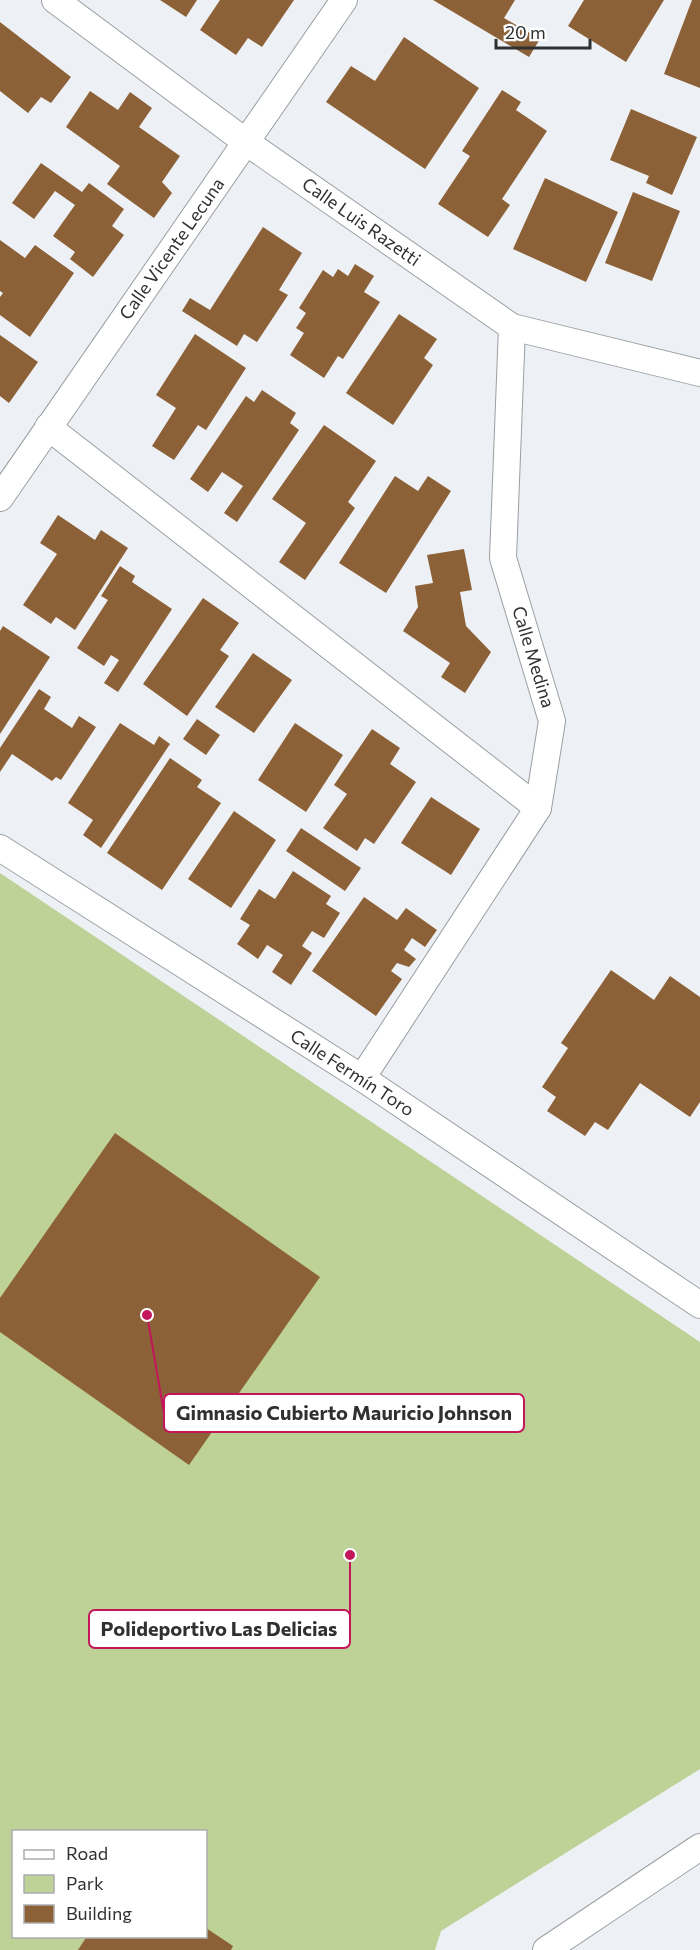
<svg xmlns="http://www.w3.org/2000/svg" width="700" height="1950" font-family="Commissioner,sans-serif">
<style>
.green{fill:#bed196;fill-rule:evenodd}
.building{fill:#8d6137}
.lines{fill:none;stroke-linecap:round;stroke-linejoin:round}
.street-casing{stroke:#9b9fa2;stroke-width:28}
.street{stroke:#fff;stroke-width:26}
.labels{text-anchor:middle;stroke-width:6;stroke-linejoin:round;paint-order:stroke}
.street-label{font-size:18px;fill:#2e3031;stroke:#fff}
.leader{fill:none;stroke:#c2185b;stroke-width:2}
.callout-dot{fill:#c2185b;stroke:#fff;stroke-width:2}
.callout{fill:#fff;stroke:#c2185b;stroke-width:2}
.callout-label{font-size:20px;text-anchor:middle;font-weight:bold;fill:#2e3031}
</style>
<rect width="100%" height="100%" fill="#edf1f5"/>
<path class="green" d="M 0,873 L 700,1342 L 700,1769 L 441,1931 L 435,1950 L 0,1950 ZM 14,1832 L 206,1832 L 206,1936 L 14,1936 Z"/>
<g class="building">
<polygon points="160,0 197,0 186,17"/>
<polygon points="220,0 294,0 262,47 248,38 236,55 200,30"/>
<polygon points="433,0 515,0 504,18 540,39 529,57"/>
<polygon points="584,0 664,0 626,62 568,26"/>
<polygon points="692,0 700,0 700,88 664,74"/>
<polygon points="0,22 71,77 51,103 41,97 28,113 0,91"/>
<polygon points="404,37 479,88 425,169 326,102 351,66 375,81"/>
<polygon points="502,90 521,102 516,110 547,131 502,199 510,205 488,237 438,204 470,156 462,151"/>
<polygon points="90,91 118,110 130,92 152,108 139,127 180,156 162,182 172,193 154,218 107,184 120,166 66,127"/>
<polygon points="631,109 697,137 672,195 646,183 649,176 610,160"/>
<polygon points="41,163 82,192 89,183 124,209 112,226 124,235 93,277 70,259 75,252 53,236 75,205 55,191 34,219 12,203"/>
<polygon points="545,178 618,212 586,282 513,249"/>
<polygon points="633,192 680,211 652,281 605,263"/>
<polygon points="263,227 302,253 279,290 288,295 257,342 244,334 237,346 182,311 190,298 210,310"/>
<polygon points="0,240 25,258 35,245 74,273 30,337 0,315 0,297 3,293 0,291"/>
<polygon points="355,264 374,276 364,292 380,302 343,359 338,356 324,378 290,355 304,333 296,328 306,313 299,308 323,270 333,277 338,269 348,276"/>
<polygon points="399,314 437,339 424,358 433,365 393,425 346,393"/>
<polygon points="195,334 246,368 206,430 198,425 174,460 152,446 176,408 156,395"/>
<polygon points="0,335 38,362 9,403 0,396"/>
<polygon points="262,390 296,413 290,423 299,430 237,522 224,513 243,486 222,472 208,492 190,479 246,396 254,402"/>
<polygon points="324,425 376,461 348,502 355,508 305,580 279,562 306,523 272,499"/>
<polygon points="395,476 418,491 428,476 451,491 386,593 339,563"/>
<polygon points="58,515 95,540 101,530 128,548 75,630 56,617 51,624 23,605 57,554 40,543"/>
<polygon points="464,549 472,590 460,592 466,626 491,652 465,693 441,677 450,663 403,631 418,607 415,586 433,583 427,555"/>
<polygon points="120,566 135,576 132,582 172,609 118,692 104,683 119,660 111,655 104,666 77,648 108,600 101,596"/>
<polygon points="203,598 239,623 220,650 229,656 187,716 143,684"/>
<polygon points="3,626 50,657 0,734 0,631"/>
<polygon points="253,653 292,680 254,733 215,707"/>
<polygon points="39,689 51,697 44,709 72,728 79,716 96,727 61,780 56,777 52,781 12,754 0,772 0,748"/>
<polygon points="197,719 220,735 206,755 183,739"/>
<polygon points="120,723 154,745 159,736 170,744 101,848 83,835 93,820 68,803"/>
<polygon points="295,723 343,755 306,812 258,780"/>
<polygon points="372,729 400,748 390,764 416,782 374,844 365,838 357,851 323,828 347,794 334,785"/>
<polygon points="170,758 202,780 197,787 221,803 162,890 107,853"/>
<polygon points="431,797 480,829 451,875 401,843"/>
<polygon points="234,811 276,840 231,908 188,879"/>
<polygon points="301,828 361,868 345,891 286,851"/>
<polygon points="293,871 331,896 326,904 340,913 324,938 312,931 302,946 312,953 291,985 272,972 283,955 267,945 258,959 237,944 250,925 240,919 259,889 275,899"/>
<polygon points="364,897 397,920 406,908 437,930 425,947 412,938 404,950 416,959 409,967 397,963 391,971 402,979 376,1016 312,971"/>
<polygon points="611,970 654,1000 670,976 700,997 700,1102 690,1117 640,1083 608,1130 595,1122 585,1136 547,1111 556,1097 542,1087 568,1048 561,1043"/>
<polygon points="115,1133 320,1277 189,1465 0,1332 0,1298"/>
<polygon points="206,1928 233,1946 231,1950 78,1950 87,1936 206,1936"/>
</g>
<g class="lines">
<defs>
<g id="street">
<polyline points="55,0 246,142 512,327 700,373"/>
<polyline points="48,427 538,808"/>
<polyline points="0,498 344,0"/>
<polyline points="0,848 362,1078 700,1305"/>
<polyline points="362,1078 538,808 552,721 503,558 512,327"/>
<polyline points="546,1950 700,1847"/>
</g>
</defs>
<use href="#street" class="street-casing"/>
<use href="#street" class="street"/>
</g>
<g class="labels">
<g class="street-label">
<text transform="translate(361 222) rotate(35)" y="6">Calle Luis Razetti</text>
<text transform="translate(172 249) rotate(-55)" y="6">Calle Vicente Lecuna</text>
<text transform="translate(533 657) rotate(73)" y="6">Calle Medina</text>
<text transform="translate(352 1073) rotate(33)" y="6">Calle Fermín Toro</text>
</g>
</g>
<path class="leader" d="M147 1315L164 1413M350 1555L350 1629"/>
<g class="callout-dot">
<circle cx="147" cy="1315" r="6"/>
<circle cx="350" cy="1555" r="6"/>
</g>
<g class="callout">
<rect x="164" y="1394" width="360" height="38" rx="6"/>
<rect x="89" y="1610" width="261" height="38" rx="6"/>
</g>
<g class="callout-label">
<text x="344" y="1420">Gimnasio Cubierto Mauricio Johnson</text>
<text x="219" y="1636">Polideportivo Las Delicias</text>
</g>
<rect x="12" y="1830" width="195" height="108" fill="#ffffff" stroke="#abacad" stroke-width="1.5"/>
<rect x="24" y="1850" width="30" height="9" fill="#ffffff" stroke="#abacad" stroke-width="1.5"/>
<text x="66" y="1860" font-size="18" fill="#2e3031">Road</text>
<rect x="24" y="1875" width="30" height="18" fill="#bed196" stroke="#abacad" stroke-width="1.5"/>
<text x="66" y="1890" font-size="18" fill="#2e3031">Park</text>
<rect x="24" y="1905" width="30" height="18" fill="#8d6137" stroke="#abacad" stroke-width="1.5"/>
<text x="66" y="1920" font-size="18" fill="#2e3031">Building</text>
<path d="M496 39v9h94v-9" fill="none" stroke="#2e3031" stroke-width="3"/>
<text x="505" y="39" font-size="18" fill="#2e3031" stroke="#ffffff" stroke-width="4.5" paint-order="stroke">20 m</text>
</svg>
